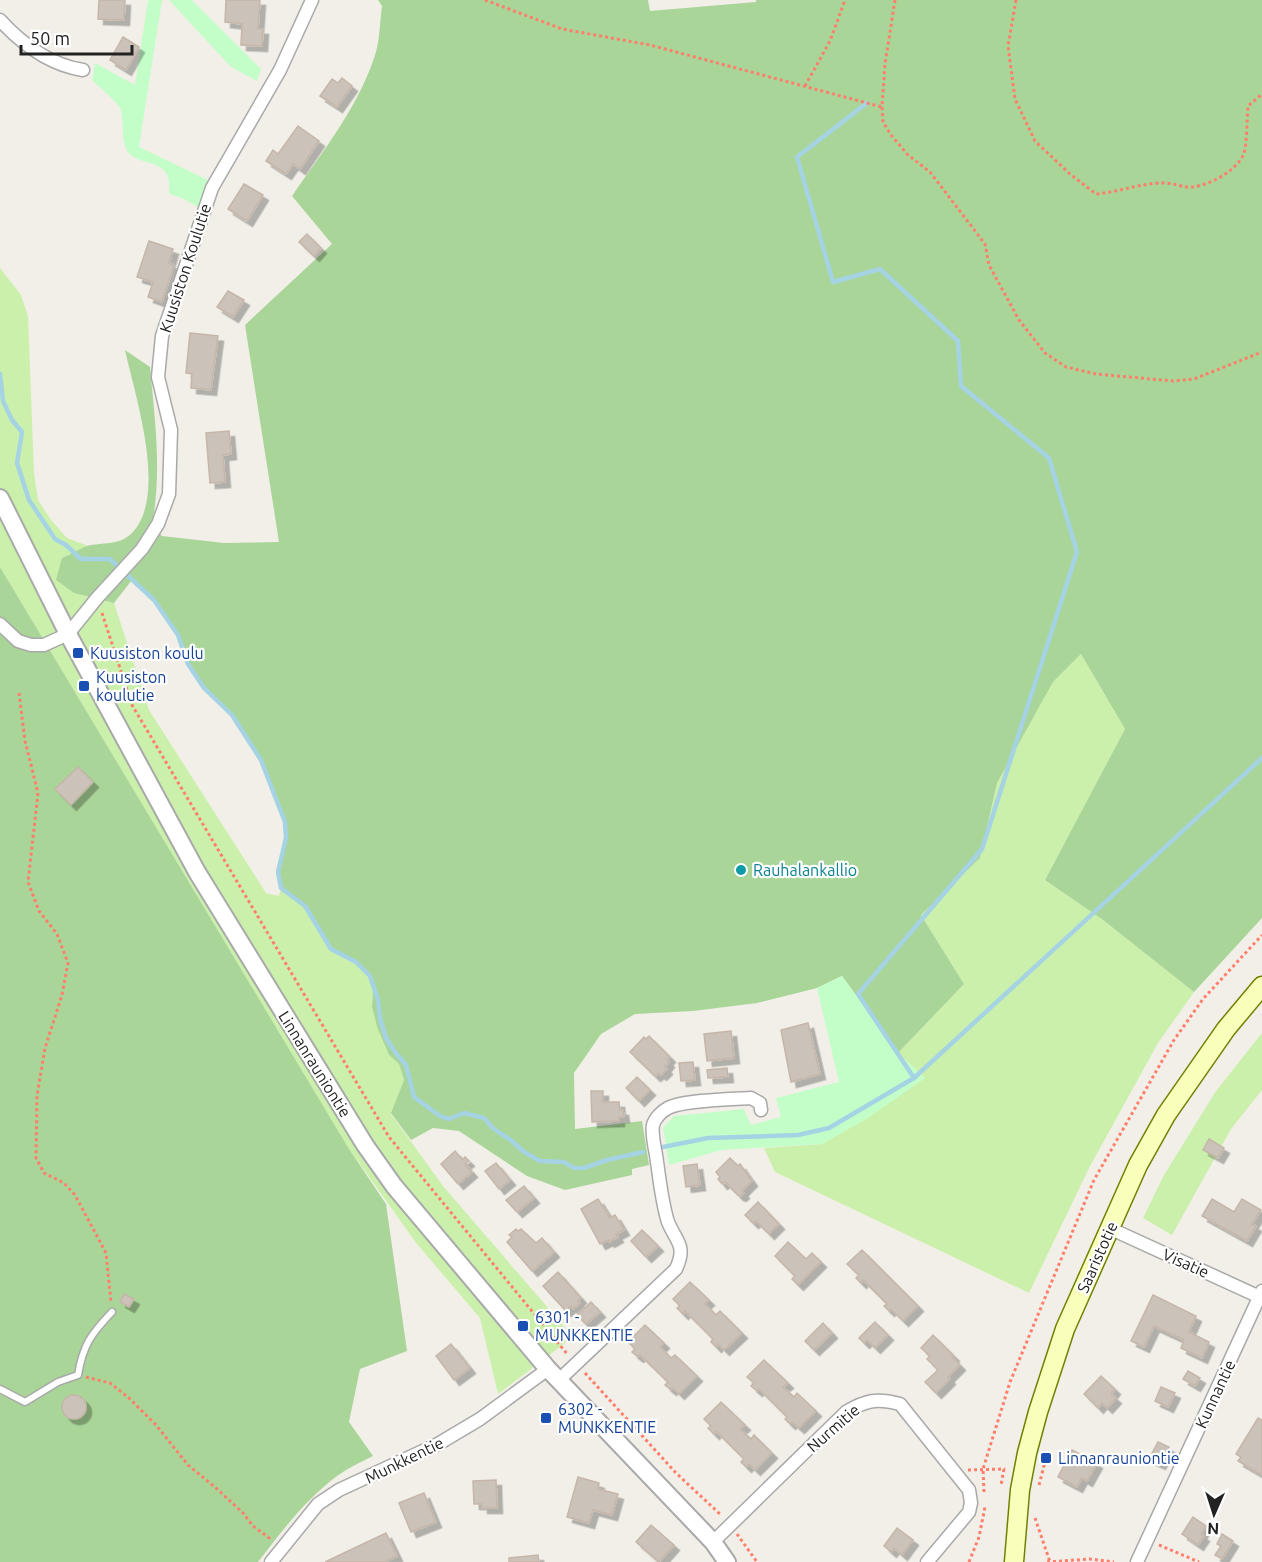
<svg xmlns="http://www.w3.org/2000/svg" width="1262" height="1562" font-family="Ubuntu,sans-serif">
<style>
.grass{fill:#cbf0ab}
.forest{fill:#a9d599}
.park{fill:#c3fec9}
.lines{fill:none;stroke-linecap:round;stroke-linejoin:round}
.stream{stroke:#a5d3e3;stroke-width:4.5}
.building{fill:#cbc2ba;stroke:#c6b6a9;stroke-width:1.5;filter:url(#shadow)}
.service-casing{stroke:#a9a9a9;stroke-width:9}
.minor-casing{stroke:#a9a9a9;stroke-width:15}
.tertiary-casing{stroke:#a9a9a9;stroke-width:20}
.secondary-casing{stroke:#708100;stroke-width:21}
.path{stroke:#ff7f6c;stroke-width:3;stroke-dasharray:3 3;stroke-linecap:butt}
.service{stroke:#fff;stroke-width:6}
.minor{stroke:#fff;stroke-width:12}
.tertiary{stroke:#fff;stroke-width:16}
.secondary{stroke:#f9ffba;stroke-width:18}
.transit-dot{fill:#1a4fb4;stroke:#fff;stroke-width:2}
.culture-dot{fill:#0f9aa8;stroke:#fff;stroke-width:2}
.labels{text-anchor:middle;stroke-width:4.5;stroke-linejoin:round;paint-order:stroke}
.street-label{font-size:16px;fill:#222;stroke:#fff}
.transit-label{font-size:16px;fill:#164399;stroke:#fff;text-anchor:start}
.culture-label{font-size:16px;fill:#0d838f;stroke:#fff;text-anchor:start}
</style>
<defs>
<filter id="shadow"><feDropShadow dx="5.5" dy="5.5" stdDeviation="0" flood-color="#0004"/></filter>
</defs>
<rect width="100%" height="100%" fill="#f2efe8"/>
<g class="grass">
<polygon points="0,268 21,295 28,316 34,473 38,500 51,520 67,538 88,546 62,558 74,593 114,603 149,710 266,893 279,896 281,888 305,906 331,949 356,962 370,976 373,990 372,1007 377,1027 389,1055 399,1064 404,1080 391,1114 443,1186 573,1337 498,1394 480,1318 417,1244 349,1149 0,567"/>
<polygon points="1081,654 1125,729 1045,880 1103,920 1194,992 1158,1043 1089,1168 1029,1293 775,1172 764,1148 822,1144 925,1078 898,1053 964,984 921,915 980,858 997,783 1053,682"/>
<polygon points="1262,1033 1262,1090 1231,1129 1172,1235 1143,1218 1164,1175 1216,1091"/>
</g>
<g class="forest">
<path d="M 378,0 L 648,0 L 650,11 L 756,2 L 756,0 L 1262,0 L 1262,918 L 1194,992 L 1103,920 L 1045,880 L 1125,729 L 1081,654 L 1053,682 L 997,783 L 980,858 L 921,915 L 964,984 L 898,1053 L 842,976 L 817,988 L 757,1003 L 693,1011 L 635,1014 L 601,1034 L 574,1073 L 575,1129 L 642,1121 L 649,1165 L 632,1169 L 632,1175 L 565,1190 L 527,1176 L 459,1131 L 433,1128 L 411,1140 L 391,1113 L 404,1080 L 399,1064 L 389,1055 L 377,1027 L 372,1007 L 373,990 L 370,976 L 356,962 L 331,949 L 305,906 L 281,888 L 278,872 L 286,838 L 285,822 L 261,760 L 232,715 L 204,688 L 188,664 L 178,635 L 154,600 L 132,580 L 114,603 L 74,593 L 56,580 L 62,558 C 70,555 79,549 87,546 C 102,542 118,546 131,534 C 169,497 135,396 125,350 L 150,367 C 155,421 162,471 152,525 L 162,536 L 224,543 L 279,542 L 245,325 L 332,244 L 292,196 C 323,151 360,105 376,52 C 380,37 380,20 382,6 Z"/>
<path d="M 0,567 L 349,1149 L 386,1204 L 407,1351 L 360,1369 L 349,1422 L 373,1456 C 361,1462 348,1468 337,1476 C 305,1500 282,1531 258,1562 L 0,1562 Z"/>
</g>
<g class="park">
<path d="M 148,0 L 162,0 L 139,147 L 212,182 L 200,208 L 182,198 L 169,194 C 174,156 140,168 128,152 C 121,142 124,123 121,110 C 118,102 99,87 92,80 L 95,63 L 135,85 Z"/>
<polygon points="169,0 192,0 261,69 257,81 231,67"/>
<polygon points="842,976 898,1053 925,1078 868,1118 822,1144 722,1150 669,1165 663,1128 674,1116 744,1109 751,1125 781,1117 776,1098 839,1082 817,988"/>
</g>
<g class="lines">
<g class="stream">
<polyline points="867,103 797,157 833,282 880,269 958,341 961,386 1049,458 1077,552 982,849 858,994 914,1078"/>
<polyline points="0,374 3,401 12,420 22,432 17,463 29,500 55,539 66,545 81,559 110,559 154,600 178,635 188,664 204,688 232,715 261,760 285,822 286,838 278,872 281,888 305,906 331,949 356,962 370,976 378,1000 380,1018 386,1038 395,1052 406,1065 414,1097 440,1116 449,1119 464,1113 484,1118 494,1129 512,1141 524,1152 540,1161 564,1162 574,1168 584,1168 607,1160 643,1152"/>
<polyline points="663,1147 708,1138 798,1135 829,1128 914,1078 1262,758"/>
</g>
</g>
<g class="building">
<polygon points="99,0 125,0 124,20 98,19"/>
<polygon points="226,0 260,0 258,29 263,29 262,46 241,45 242,24 225,22"/>
<polygon points="123,37 139,47 126,70 110,60"/>
<polygon points="342,78 352,86 337,107 320,96 332,79 338,83"/>
<polygon points="298,126 319,141 300,169 293,164 286,174 266,161 273,150 278,154"/>
<polygon points="244,184 263,195 247,221 228,209"/>
<polygon points="307,234 321,248 314,256 299,242"/>
<polygon points="149,241 173,249 169,263 174,265 162,302 148,297 153,282 137,277"/>
<polygon points="228,291 244,300 233,317 217,307"/>
<polygon points="190,333 218,336 211,390 191,388 192,374 186,373"/>
<polygon points="229,431 231,454 223,455 225,482 210,483 206,433"/>
<polygon points="78,767 93,782 71,805 55,789"/>
<polygon points="808,1023 820,1074 791,1082 781,1030"/>
<polygon points="731,1031 734,1058 707,1061 704,1034"/>
<polygon points="649,1036 670,1057 667,1060 669,1062 665,1067 667,1069 661,1075 659,1073 655,1076 630,1052 644,1037 646,1039"/>
<polygon points="693,1062 695,1080 681,1081 679,1063"/>
<polygon points="727,1068 728,1077 708,1078 707,1070"/>
<polygon points="637,1077 650,1090 639,1101 626,1088"/>
<polygon points="591,1091 603,1091 603,1102 619,1102 620,1110 623,1110 624,1117 619,1117 619,1121 592,1122"/>
<polygon points="1209,1139 1224,1148 1218,1158 1203,1150"/>
<polygon points="455,1151 463,1160 465,1157 469,1161 465,1164 472,1172 458,1184 441,1164"/>
<polygon points="730,1158 738,1166 740,1164 752,1181 742,1191 744,1193 741,1196 738,1195 725,1182 722,1184 718,1179 720,1177 716,1172"/>
<polygon points="496,1163 510,1180 499,1189 485,1171"/>
<polygon points="697,1164 700,1185 686,1187 683,1166"/>
<polygon points="524,1186 534,1198 517,1212 506,1200"/>
<polygon points="598,1199 610,1218 615,1215 624,1230 616,1234 618,1237 609,1242 608,1240 600,1244 581,1209"/>
<polygon points="1212,1199 1234,1212 1242,1199 1261,1210 1252,1224 1256,1226 1247,1241 1202,1216"/>
<polygon points="758,1202 779,1224 769,1234 756,1221 753,1223 745,1215"/>
<polygon points="516,1229 518,1231 521,1229 536,1243 542,1238 554,1252 532,1271 507,1242 512,1237 509,1235"/>
<polygon points="642,1230 658,1246 646,1257 631,1241"/>
<polygon points="788,1242 806,1259 812,1253 821,1262 798,1285 792,1279 795,1276 775,1256"/>
<polygon points="862,1250 918,1306 903,1321 891,1309 889,1311 884,1306 887,1304 863,1280 861,1283 856,1278 859,1275 847,1264"/>
<polygon points="558,1272 581,1298 578,1301 580,1303 573,1309 571,1306 566,1311 543,1286"/>
<polygon points="690,1282 709,1300 705,1304 716,1315 720,1311 742,1333 724,1350 718,1344 716,1347 711,1342 713,1339 685,1311 683,1314 677,1308 680,1306 673,1299"/>
<polygon points="124,1294 134,1299 129,1307 120,1302"/>
<polygon points="1153,1295 1196,1316 1189,1332 1209,1342 1202,1358 1181,1348 1184,1340 1154,1326 1144,1347 1131,1341"/>
<polygon points="591,1302 600,1312 586,1324 577,1315"/>
<polygon points="875,1322 888,1335 875,1348 867,1340 864,1343 859,1338"/>
<polygon points="823,1323 832,1333 814,1350 805,1341"/>
<polygon points="645,1325 664,1343 660,1347 671,1358 675,1355 697,1376 679,1394 673,1388 671,1390 665,1385 668,1382 640,1355 638,1357 632,1352 635,1349 628,1342"/>
<polygon points="933,1335 954,1356 952,1357 960,1365 948,1377 950,1379 936,1393 925,1382 938,1370 927,1359 930,1356 921,1348"/>
<polygon points="451,1344 470,1368 454,1380 436,1356"/>
<polygon points="764,1360 788,1383 783,1387 794,1397 797,1393 816,1411 799,1428 792,1422 790,1424 785,1419 787,1417 759,1389 757,1391 751,1386 754,1383 747,1377"/>
<polygon points="1188,1371 1200,1378 1195,1386 1183,1379"/>
<polygon points="1101,1376 1115,1389 1111,1394 1116,1398 1107,1408 1102,1403 1098,1408 1084,1394"/>
<polygon points="1161,1387 1175,1393 1168,1407 1155,1401"/>
<circle cx="74" cy="1407" r="12"/>
<polygon points="721,1402 745,1425 740,1429 751,1439 754,1435 772,1453 755,1470 749,1464 746,1467 741,1462 744,1459 716,1431 714,1434 708,1428 711,1426 704,1419"/>
<polygon points="1258,1418 1262,1420 1262,1475 1238,1461 1241,1457 1236,1454"/>
<polygon points="1158,1442 1169,1447 1160,1464 1149,1459"/>
<polygon points="1072,1450 1097,1463 1087,1481 1082,1478 1077,1487 1058,1477"/>
<polygon points="578,1477 599,1483 598,1489 618,1494 612,1515 593,1510 589,1523 567,1517"/>
<polygon points="496,1480 497,1508 482,1508 482,1504 474,1504 473,1481"/>
<polygon points="424,1493 436,1522 411,1532 399,1503"/>
<polygon points="1193,1517 1206,1526 1201,1534 1204,1536 1198,1545 1182,1534"/>
<polygon points="651,1525 674,1545 659,1562 636,1542"/>
<polygon points="897,1528 913,1540 902,1555 894,1548 891,1552 884,1546"/>
<polygon points="386,1533 397,1556 385,1562 325,1562"/>
<polygon points="1222,1534 1233,1541 1222,1559 1215,1555 1221,1546 1217,1544"/>
<polygon points="538,1555 539,1562 509,1562 509,1558"/>
</g>
<g class="lines">
<defs>
<path id="service" d="M 0,1389 L 25,1402 L 58,1382 L 78,1375 C 83,1345 91,1334 112,1312"/>
<g id="minor">
<path d="M 0,20 C 22,44 51,65 83,70"/>
<polyline points="0,624 18,641 31,645 44,645 68,634 97,598 142,549 158,524 169,494 171,430 158,377 162,336 212,188 280,70 312,0"/>
<polyline points="1109,1228 1262,1298"/>
<path d="M 559,1380 L 676,1269 C 687,1245 676,1242 668,1222 C 662,1203 660,1182 657,1162 C 656,1151 651,1136 653,1125 C 655,1118 662,1111 668,1108 C 683,1100 732,1099 751,1098 L 760,1103 L 761,1110"/>
<path d="M 713,1542 L 846,1412 C 866,1400 877,1398 900,1404 L 969,1490 L 971,1503 L 969,1512 L 927,1562"/>
<polyline points="271,1562 318,1504 339,1490 438,1444 480,1419 548,1369"/>
<polyline points="1137,1562 1262,1291"/>
</g>
<polyline id="tertiary" points="0,498 68,634 197,872 365,1145 394,1186 548,1369 713,1542 727,1562"/>
<polyline id="secondary" points="1014,1562 1020,1490 1027,1453 1038,1412 1065,1329 1138,1165 1166,1115 1226,1029 1262,986"/>
</defs>
<use href="#service" class="service-casing"/>
<use href="#minor" class="minor-casing"/>
<use href="#tertiary" class="tertiary-casing"/>
<use href="#secondary" class="secondary-casing"/>
<g class="path">
<polyline points="485,0 562,29 650,45 882,107"/>
<polyline points="895,0 885,64 882,107 883,122 891,135 908,155 930,172 985,244 989,265 1019,320 1045,353 1066,367 1096,374 1173,381 1194,379 1262,352"/>
<path d="M 1016,0 L 1008,46 L 1015,99 L 1035,141 L 1070,174 L 1096,194 C 1118,192 1138,184 1160,183 C 1173,182 1182,188 1192,187 C 1210,185 1237,171 1244,153 C 1247,143 1247,118 1248,106 L 1262,94"/>
<polyline points="805,86 830,41 845,0"/>
<polyline points="102,613 132,705 389,1137 568,1355"/>
<polyline points="19,693 25,741 38,793 28,882 39,911 57,934 68,963 62,995 45,1048 37,1096 36,1158 44,1173 64,1183 75,1195 106,1253 111,1302"/>
<polyline points="585,1373 676,1473 721,1515"/>
<polyline points="86,1377 110,1383 129,1398 156,1425 188,1465 216,1488 243,1513 253,1526 272,1540"/>
<polyline points="968,1470 1004,1469 1001,1485"/>
<polyline points="1039,1485 1046,1458"/>
<polyline points="984,1492 983,1469 1010,1382 1094,1180 1174,1040 1203,999 1262,935"/>
<polyline points="1035,1518 1050,1562"/>
<polyline points="737,1534 757,1562"/>
<polyline points="1159,1545 1199,1562"/>
<polyline points="969,1562 979,1537 985,1507"/>
<polyline points="1047,1562 1090,1559 1114,1562"/>
</g>
<use href="#service" class="service"/>
<use href="#minor" class="minor"/>
<use href="#tertiary" class="tertiary"/>
<use href="#secondary" class="secondary"/>
</g>
<g class="transit-dot">
<rect x="72" y="647" width="12" height="12" rx="3"/>
<rect x="78" y="680" width="12" height="12" rx="3"/>
<rect x="517" y="1320" width="12" height="12" rx="3"/>
<rect x="540" y="1412" width="12" height="12" rx="3"/>
<rect x="1040" y="1452" width="12" height="12" rx="3"/>
</g>
<circle class="culture-dot" cx="741" cy="870" r="6"/>
<g class="labels">
<g class="street-label">
<text transform="translate(185 268) rotate(-72)" y="6">Kuusiston Koulutie</text>
<text transform="translate(315 1064) rotate(58)" y="6">Linnanrauniontie</text>
<text transform="translate(1097 1257) rotate(-66)" y="6">Saaristotie</text>
<text transform="translate(1186 1263) rotate(24)" y="6">Visatie</text>
<text transform="translate(1215 1394) rotate(-65)" y="6">Kunnantie</text>
<text transform="translate(833 1428) rotate(-41)" y="6">Nurmitie</text>
<text transform="translate(404 1460) rotate(-26)" y="6">Munkkentie</text>
</g>
<g class="transit-label">
<text x="90" y="659">Kuusiston koulu</text>
<text x="96" y="683">Kuusiston<tspan x="96" dy="18">koulutie</tspan></text>
<text x="535" y="1323">6301 -<tspan x="535" dy="18">MUNKKENTIE</tspan></text>
<text x="558" y="1415">6302 -<tspan x="558" dy="18">MUNKKENTIE</tspan></text>
<text x="1058" y="1464">Linnanrauniontie</text>
</g>
<g class="culture-label">
<text x="753" y="876">Rauhalankallio</text>
</g>
</g>
<g transform="translate(1214 1514) rotate(183)" stroke="#ffffff" stroke-width="4.5" paint-order="stroke">
<path d="M0-4.5L10 22L0 15L-10 22Z" fill="#222222"/>
<text y="-9" font-size="16" font-weight="bold" text-anchor="middle" fill="#222222">N</text>
</g>
<path d="M21 45v9h111v-9" fill="none" stroke="#222222" stroke-width="3"/>
<text x="30" y="45" font-size="18" fill="#222222" stroke="#ffffff" stroke-width="4.5" paint-order="stroke">50 m</text>
</svg>
